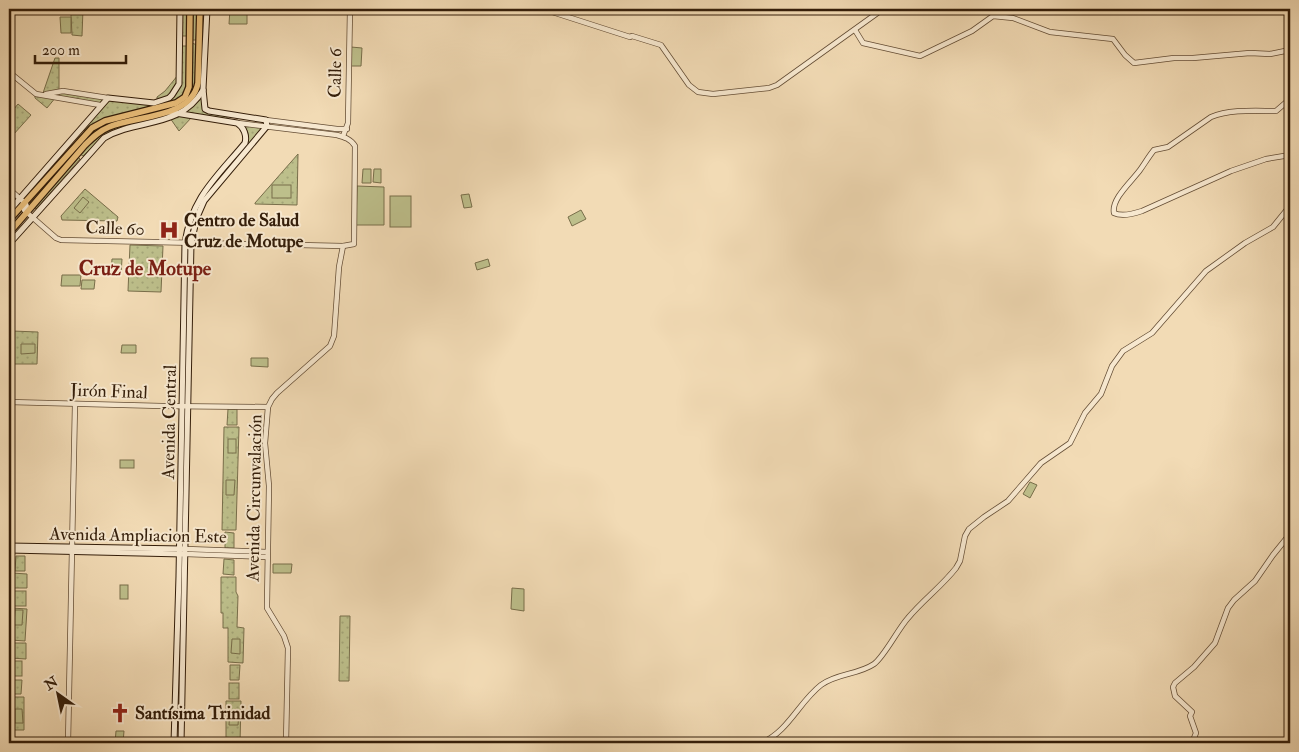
<svg xmlns="http://www.w3.org/2000/svg" width="1299" height="752" font-family="'IM FELL Double Pica',serif">
<style>
.grass{fill:url(#grass-dots);stroke:#786e4a}
.pitch{fill:#bdbf8b;stroke:#786e4a}
.lines{fill:none;stroke-linecap:round;stroke-linejoin:round}
.tertiary-casing{stroke:#644d35;stroke-width:6}
.secondary-casing{stroke:#341e0a;stroke-width:7}
.primary-casing{stroke:#341e0a;stroke-width:8}
.tertiary{stroke:#f7e8cf;stroke-width:4.5}
.secondary{stroke:#f7e8cf;stroke-width:5}
.primary{stroke:#e9be7a;stroke-width:5.5}
.labels{text-anchor:middle;stroke-width:4;stroke-linejoin:round;paint-order:stroke}
.street-label{font-size:18px;fill:#341e0a;stroke:#f7e8cf}
.poi-label{font-size:18px;font-weight:bold;fill:#341e0a;stroke:#f7e8cf;text-anchor:start}
.quarter-label{font-size:20px;font-weight:bold;fill:#7a1f14;stroke:#f7e8cf}
</style>
<defs>
<pattern id="grass-dots" width="8" height="8" patternUnits="userSpaceOnUse" patternTransform="scale(1.25)"><rect width="8" height="8" fill="#bdbf8b"/><path d="M2 2h.1M6 6h.1" fill="none" stroke="#a3a477" stroke-width="1.8" stroke-linecap="round"/></pattern>
</defs>
<rect width="100%" height="100%" fill="#f2dbb5"/>
<filter id="stains"><feTurbulence type="fractalNoise" baseFrequency=".004" numOctaves="4"/><feColorMatrix values="0 0 0 0 .2 0 0 0 0 .09 0 0 0 0 .02 0 0 0 .5 -.17"/></filter>
<radialGradient id="worn" r=".72"><stop offset=".6" stop-color="#630" stop-opacity="0"/><stop offset="1" stop-color="#630" stop-opacity=".3"/></radialGradient>
<g class="grass">
<polygon points="74,9 83,9 82,36 72,35 71,15"/>
<polygon points="182,9 188,9 187,36 181,36"/>
<polygon points="191,9 198,9 196,40 191,40"/>
<polygon points="192,43 197,45 197,81 194,91 177,107 152,113 151,110 187,95"/>
<path d="M 181,46 L 187,46 C 187,62 193,93 175,101 C 169,103 162,104 155,106 L 156,104 L 173,97 L 178,89 Z"/>
<polygon points="55,58 59,58 59,90 43,93"/>
<path d="M 178,75 C 178,91 170,96 157,101 L 157,97 L 165,91 Z"/>
<polygon points="60,91 107,98 100,105 59,96"/>
<polygon points="202,94 203,109 227,115 227,119 184,112 195,104"/>
<polygon points="35,95 56,97 47,108 35,98"/>
<polygon points="109,99 152,105 152,107 96,124 84,131 82,129"/>
<polygon points="18,104 31,115 13,135 9,131 9,115"/>
<polygon points="145,112 145,115 102,128 32,204 28,200 97,126"/>
<polygon points="168,114 169,115 102,137 83,156 80,154 95,138 112,127"/>
<polygon points="180,115 192,117 179,131 170,118"/>
<path d="M 245,125 L 264,127 L 208,195 L 191,240 L 187,239 C 192,199 223,172 248,142 L 248,133 Z"/>
<polygon points="298,154 297,205 255,204 255,203"/>
<polygon points="78,157 80,159 36,209 34,207"/>
<polygon points="85,189 118,217 117,221 62,220 61,216"/>
<polygon points="130,245 163,246 161,292 128,291"/>
<polygon points="12,331 38,332 37,364 11,364"/>
<polygon points="228,409 237,409 237,425 227,425"/>
<polygon points="224,427 239,427 236,530 222,530"/>
<polygon points="225,532 234,533 234,548 225,548"/>
<polygon points="16,556 25,556 25,571 15,571"/>
<polygon points="224,559 234,560 234,575 223,574"/>
<polygon points="12,573 27,574 27,588 12,588"/>
<polygon points="221,577 236,577 236,592 238,596 237,627 244,628 243,663 228,662 228,628 223,628 223,613 221,613"/>
<rect x="12" y="591" width="14" height="15"/>
<polygon points="12,608 27,609 25,641 11,640"/>
<polygon points="340,616 350,616 349,681 339,681"/>
<polygon points="11,643 26,643 26,659 10,658"/>
<rect x="13" y="661" width="9" height="15"/>
<polygon points="230,665 240,665 239,680 230,680"/>
<polygon points="14,680 22,680 21,694 13,694"/>
<rect x="229" y="683" width="10" height="16"/>
<polygon points="11,697 24,697 24,730 10,730"/>
<polygon points="226,701 241,701 240,743 226,743"/>
</g>
<g class="pitch">
<polygon points="230,9 247,9 247,24 229,24"/>
<polygon points="60,17 71,17 71,33 61,33"/>
<polygon points="351,47 362,48 361,66 351,66"/>
<polygon points="363,169 371,169 371,183 362,183"/>
<polygon points="374,169 381,169 381,183 373,182"/>
<rect x="272" y="185" width="19" height="13"/>
<polygon points="357,186 384,187 384,225 356,225"/>
<polygon points="469,194 472,207 464,208 461,195"/>
<rect x="390" y="196" width="21" height="31"/>
<polygon points="83,197 89,202 80,213 74,208"/>
<polygon points="581,210 586,219 572,226 568,217"/>
<polygon points="112,259 122,259 121,275 111,275"/>
<polygon points="488,259 490,266 477,270 475,263"/>
<polygon points="62,275 81,275 80,286 61,286"/>
<polygon points="82,280 95,280 94,289 81,289"/>
<polygon points="21,344 35,344 35,353 21,354"/>
<polygon points="122,345 136,345 136,353 121,353"/>
<polygon points="251,358 268,358 268,367 251,366"/>
<rect x="228" y="439" width="8" height="14"/>
<rect x="120" y="460" width="14" height="8"/>
<polygon points="226,480 235,480 234,495 226,495"/>
<polygon points="1030,482 1037,485 1030,498 1023,494"/>
<polygon points="273,564 292,564 291,573 273,573"/>
<rect x="120" y="585" width="8" height="14"/>
<polygon points="512,588 524,589 524,611 511,609"/>
<polygon points="15,610 23,610 22,625 14,625"/>
<polygon points="232,639 240,639 240,654 231,653"/>
<polygon points="15,709 22,709 23,723 15,723"/>
<polygon points="230,711 239,711 238,725 229,725"/>
<polygon points="116,731 124,731 123,743 115,743"/>
</g>
<g class="lines">
<defs>
<g id="tertiary">
<polyline points="543,9 630,37 632,36 661,45 689,85 698,92 713,94 769,88 777,85 883,9"/>
<polyline points="855,30 863,43 920,56 972,31 993,16 1013,18 1050,32 1113,39 1125,55 1134,63 1174,58 1193,58 1250,53 1270,54 1290,50"/>
<polyline points="9,72 36,94 100,105"/>
<polyline points="46,94 63,91 108,98"/>
<path d="M 1290,99 L 1276,111 C 1255,111 1231,109 1211,117 L 1168,147 L 1154,150 C 1149,156 1145,163 1140,170 C 1132,181 1111,199 1114,213 C 1122,217 1133,214 1142,211 L 1231,171 L 1266,159 L 1290,155"/>
<polyline points="266,120 337,129 347,129"/>
<polyline points="343,136 348,123 350,9"/>
<polyline points="9,189 26,204 28,210"/>
<path d="M 23,204 L 24,210 L 56,238 L 61,240 L 343,246 L 354,244 L 355,146 C 351,139 344,137 337,135 L 238,123"/>
<polyline points="9,402 162,406 268,407"/>
<polyline points="186,549 267,552"/>
<polyline points="185,554 267,557"/>
<polyline points="68,743 75,404"/>
<polyline points="286,743 288,648 284,636 267,608 267,604 269,486 265,443 268,407 272,399 277,393 330,346 334,336 339,267 343,246"/>
<path d="M 761,743 C 788,732 799,702 821,685 C 837,673 858,675 874,664 C 884,657 898,629 908,618 C 923,600 942,586 956,568 L 960,561 L 965,536 L 969,529 L 984,517 L 1008,501 L 1041,463 L 1070,443 L 1085,413 L 1101,394 L 1112,366 L 1123,351 L 1152,333 L 1206,271 L 1245,243 L 1273,227 L 1290,206"/>
<polyline points="1192,743 1196,733 1190,716 1192,712 1175,696 1173,687 1175,683 1194,667 1215,643 1228,608 1234,600 1255,581 1273,555 1290,534"/>
</g>
<g id="secondary">
<path d="M 169,112 L 237,123 C 244,127 247,136 245,143 C 216,178 192,197 185,243 L 179,576 L 174,743"/>
<polyline points="9,211 108,98 154,103 169,98 172,95 179,84 180,9"/>
<path d="M 9,244 L 104,138 C 138,118 180,129 203,90"/>
<polyline points="9,546 183,549"/>
<polyline points="9,550 183,554"/>
<polyline points="181,743 191,243 197,217 204,201 267,126 266,120 209,111 205,109 203,89 207,9"/>
</g>
<g id="primary">
<polyline points="9,220 92,128 105,121 176,103 185,97 189,87 190,9"/>
<path d="M 9,233 L 85,145 C 92,138 99,131 109,127 C 136,115 191,119 198,83 L 200,9"/>
</g>
</defs>
<use href="#tertiary" class="tertiary-casing"/>
<use href="#secondary" class="secondary-casing"/>
<use href="#primary" class="primary-casing"/>
<use href="#tertiary" class="tertiary"/>
<use href="#secondary" class="secondary"/>
<use href="#primary" class="primary"/>
</g>
<defs>
<symbol id="hospital-bare" viewBox="-9 -9 18 18"><path d="M-5-5h3v3.5h4V-5h3V5h-3V1.5h-4V5h-3Z" fill="#8f2418" stroke="#f7e8cf" stroke-width="2.5" paint-order="stroke"/></symbol>
<symbol id="church-bare" viewBox="-9 -9 18 18"><path d="M-1.2-6h2.4v3.5h3.3v2.4h-3.3V6h-2.4V-.1h-3.3v-2.4h3.3Z" fill="#8f2418" stroke="#f7e8cf" stroke-width="2.5" paint-order="stroke"/></symbol>
</defs>
<g fill-rule="evenodd">
<use href="#hospital-bare" x="155" y="216" width="28" height="28"/>
<use href="#church-bare" x="106" y="699" width="28" height="28"/>
</g>
<g class="labels">
<g class="street-label">
<text transform="translate(335 73) rotate(-89)" y="6">Calle 6</text>
<text transform="translate(115 228) rotate(2)" y="6">Calle 60</text>
<text transform="translate(109 391) rotate(2)" y="6">Jirón Final</text>
<text transform="translate(169 422) rotate(-89)" y="6">Avenida Central</text>
<text transform="translate(254 498) rotate(-89)" y="6">Avenida Circunvalación</text>
<text transform="translate(138 535) rotate(1)" y="6">Avenida Ampliacion Este</text>
</g>
<g class="poi-label">
<text x="184" y="226">Centro de Salud<tspan x="184" dy="21">Cruz de Motupe</tspan></text>
<text x="135" y="719">Santísima Trinidad</text>
</g>
<g class="quarter-label">
<text x="145" y="275">Cruz de Motupe</text>
</g>
</g>
<rect width="1299" height="752" fill="none" stroke="#f2dbb5" stroke-width="30"/>
<rect x="10" y="10" width="1279" height="732" fill="none" stroke="#341e0a" stroke-width="2.5"/>
<rect x="15" y="15" width="1269" height="722" fill="none" stroke="#341e0a"/>
<g transform="translate(58 694) rotate(327)" stroke="#f7e8cf" stroke-width="4" paint-order="stroke">
<path d="M0-4L9 19L0 12L-9 19Z" fill="#341e0a"/>
<text y="-8" font-size="14" font-weight="bold" text-anchor="middle" fill="#341e0a">N</text>
</g>
<path d="M35 55v8h91v-8" fill="none" stroke="#341e0a" stroke-width="2.5"/>
<text x="42" y="55" font-size="15" fill="#341e0a" stroke="#f7e8cf" stroke-width="4" paint-order="stroke">200 m</text>
<rect width="100%" height="100%" filter="url(#stains)"/>
<rect width="100%" height="100%" fill="url(#worn)"/>
</svg>
